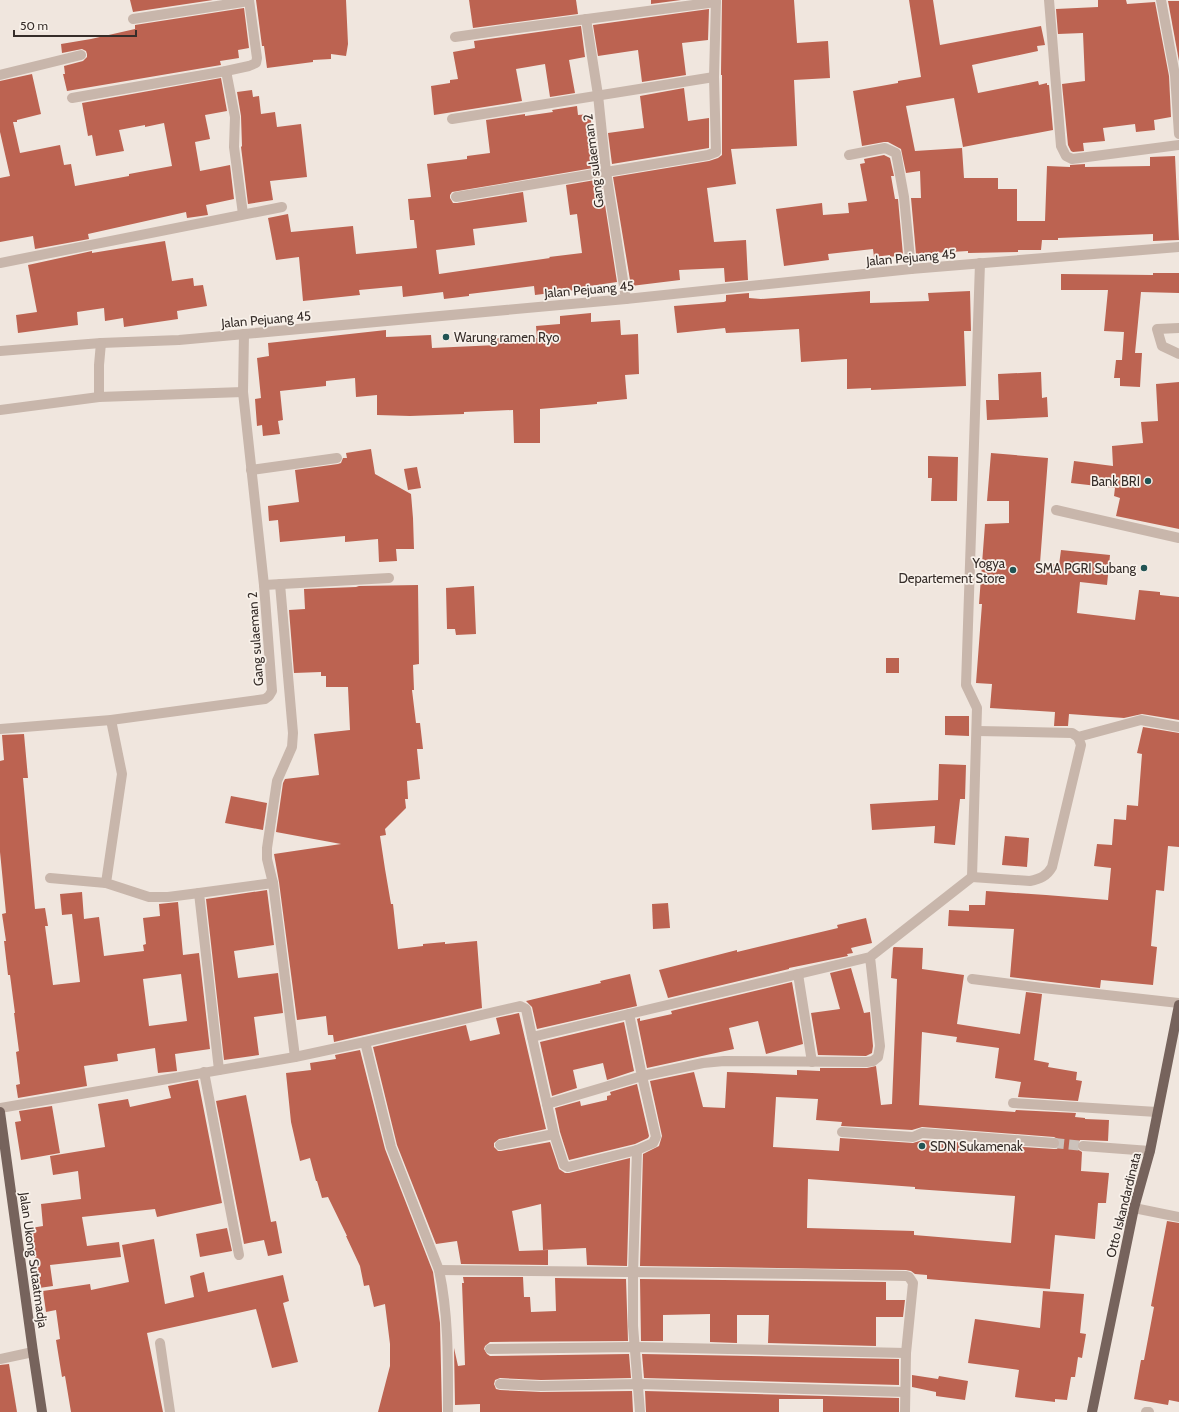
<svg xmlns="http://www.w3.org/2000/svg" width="1179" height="1412" font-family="Cabin,sans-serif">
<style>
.building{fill:#bc6351;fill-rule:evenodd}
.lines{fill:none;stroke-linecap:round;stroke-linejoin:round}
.minor-tunnel{stroke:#cbc1ba;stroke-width:10;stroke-dasharray:10 5;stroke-linecap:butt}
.minor{stroke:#c8b6ab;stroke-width:10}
.major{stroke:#76635c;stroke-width:10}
.poi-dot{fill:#225454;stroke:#f8f1ea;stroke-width:1.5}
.labels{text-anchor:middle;stroke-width:3.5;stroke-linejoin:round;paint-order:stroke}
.street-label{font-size:13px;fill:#362d29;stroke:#f8f1ea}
.poi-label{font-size:13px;fill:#362d29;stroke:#f8f1ea;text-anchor:end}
</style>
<rect width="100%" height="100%" fill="#f0e6de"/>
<g class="building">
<polygon points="130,0 213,0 133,12"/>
<polygon points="256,0 346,0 348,44 346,56 331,54 331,59 313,60 313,62 267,68 264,46 262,46"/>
<polygon points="469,0 576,0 578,14 473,28"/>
<polygon points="651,0 681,0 651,4"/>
<polygon points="722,0 794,0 797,43 828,41 830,78 794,80 797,146 731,149 736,184 707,188 714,242 746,240 748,280 725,282 724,268 679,270 680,280 631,286 613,177 709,161 718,158 722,155 722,75 721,75 721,72"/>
<polygon points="909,0 933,0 940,45 1041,26 1045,45 1037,46 1038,51 972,65 978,93 1038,81 1039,85 1047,83 1047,85 1049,85 1053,130 963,147 954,98 906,106 915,151 962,148 964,178 998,178 998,189 1017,189 1017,221 1045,221 1047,166 1070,167 1070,165 1085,164 1085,167 1150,166 1150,157 1175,156 1179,240 1153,241 1153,234 1058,238 1058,240 1042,240 1041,250 1018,250 1018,252 968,253 968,251 916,254 911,198 921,198 920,171 906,173 901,149 888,142 884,142 862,146 853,91 898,83 898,81 921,77"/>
<polygon points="1098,0 1126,0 1127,4 1155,2 1169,76 1171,117 1154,120 1155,130 1136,132 1135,124 1103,128 1105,141 1083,143 1084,151 1073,152 1071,151 1068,145 1062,84 1085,81 1083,33 1058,34 1056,9 1098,7"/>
<polygon points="1168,1 1179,1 1179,61"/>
<polygon points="244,8 249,48 238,50 239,58 220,61 221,65 67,91 63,74 65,74 64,66 83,61 87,57 87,54 86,51 82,49 62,53 61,44 91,39 135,29 135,25"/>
<polygon points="709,9 708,40 682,43 686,75 642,82 638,50 598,56 593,25"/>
<polygon points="581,26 585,57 569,60 575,93 550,97 545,64 516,69 522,101 434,115 431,86 450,83 450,80 458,79 453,52 475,48 474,41"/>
<polygon points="32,74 41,114 17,120 17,122 13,122 20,153 60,145 64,165 71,164 75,186 129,176 129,174 172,166 164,123 145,127 145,125 119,130 124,151 96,156 92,135 88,136 82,103 221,78 227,111 205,115 210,139 195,142 200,171 230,165 234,199 206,205 208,215 187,218 186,212 88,234 89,239 35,249 33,236 0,242 0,178 10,176 0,132 0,81"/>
<polygon points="684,88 688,121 709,118 709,148 612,164 608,133 644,128 640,96"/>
<polygon points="252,90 253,97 259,96 261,114 275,112 277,127 301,124 307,177 270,181 273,200 248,204 241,147 242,146 241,116 237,92"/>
<polygon points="577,106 578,115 590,114 593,135 596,135 599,167 452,192 450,195 450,198 453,203 457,203 523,192 527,222 473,229 475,245 436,250 439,274 550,258 549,257 582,253 577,214 570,215 566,185 601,179 617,282 583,287 583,289 535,295 534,286 469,294 469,296 444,299 443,292 403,297 402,286 359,290 360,295 303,301 299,257 276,260 268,218 288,214 291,232 353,226 356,254 417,248 414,220 410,220 408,199 431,197 427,164 467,159 467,156 490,153 486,120 525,114 525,116 553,112 552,110"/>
<polygon points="884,155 890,158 894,176 891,176 895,199 898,199 903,255 890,257 890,255 874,257 873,249 828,254 829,260 784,266 776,209 822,203 823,215 849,213 848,203 867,201 860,164 865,163 864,159"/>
<polygon points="165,241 172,281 193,278 194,286 203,285 207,306 177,311 178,319 124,327 123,318 105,321 104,308 77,312 78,325 18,333 16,315 37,312 28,265 92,251 92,253"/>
<polygon points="1153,273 1179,273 1179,293 1141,292 1135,353 1142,353 1140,387 1120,386 1120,378 1114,378 1116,360 1122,360 1124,332 1104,331 1108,290 1061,290 1061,274 1153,275"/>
<polygon points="870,291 870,303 929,301 928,293 970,291 971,331 964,331 966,386 871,390 871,388 847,389 847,359 801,362 799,329 726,333 725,328 677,333 674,306 724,302 726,301 726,295 749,293 749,298 761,299"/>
<polygon points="591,313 591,322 620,320 621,335 638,334 639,374 625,375 627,399 597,402 597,404 540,409 540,443 514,443 513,410 464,412 464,414 410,416 377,415 377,395 356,397 355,378 326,381 326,386 280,391 283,420 278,421 280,434 263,436 262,425 257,426 255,399 261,398 257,358 269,356 268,343 386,330 386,337 431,335 432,348 497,345 497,338 537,338 536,326 560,324 560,316"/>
<polygon points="1041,372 1042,398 1047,397 1048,417 987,420 986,400 999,400 998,374"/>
<polygon points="1179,382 1179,529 1116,516 1120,498 1114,496 1115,488 1071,483 1074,461 1113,466 1112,446 1143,443 1141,422 1158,421 1156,384"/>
<polygon points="371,449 375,474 411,494 413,518 414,549 396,549 397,561 379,562 378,539 345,542 345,536 280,542 278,520 269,521 268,506 299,502 295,470 338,464 341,463 343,458 347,458 346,453"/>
<polygon points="991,453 1048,458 1040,563 1059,565 1061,550 1110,555 1107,585 1080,582 1077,613 1135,620 1139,590 1160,592 1160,595 1179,597 1179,720 1142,714 1124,718 1069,714 1068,726 1054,726 1055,712 990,708 992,684 976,683 982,604 979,604 985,524 1009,523 1009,501 987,501"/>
<polygon points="928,456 958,457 957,501 931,501 932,478 928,478"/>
<polygon points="417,467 421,488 408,490 404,469"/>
<polygon points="418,585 419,664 413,665 414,690 412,690 416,723 420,723 423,749 417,749 420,779 407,781 408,799 405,799 406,808 385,829 386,835 380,836 385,869 391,904 393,904 398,949 423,946 423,944 445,942 445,944 477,941 482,1008 334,1042 333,1035 328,1035 326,1016 297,1020 279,882 274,854 341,844 276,832 283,783 285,779 319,775 314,734 350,730 348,687 326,687 326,676 321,676 321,672 294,673 289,610 305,609 304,589 356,587 359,586"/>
<polygon points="474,586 476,634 456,635 455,629 447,629 446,588"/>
<rect x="886" y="658" width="13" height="15"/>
<polygon points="945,716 969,716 969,736 945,735"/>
<polygon points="1143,727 1179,733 1179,847 1168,846 1164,891 1156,890 1151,946 1157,947 1153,985 1101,980 1100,988 1010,977 1014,929 948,926 949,910 969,911 969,905 985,905 986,891 1046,895 1108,900 1111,868 1094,866 1097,844 1112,845 1114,819 1126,820 1127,805 1138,806 1142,754 1137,753"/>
<path d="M 24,734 L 28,778 L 23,778 L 35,909 L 45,908 L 48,926 L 45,926 L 53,985 L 80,982 L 72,914 L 62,915 L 60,894 L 82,892 L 84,919 L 99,917 L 104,956 L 144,951 L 143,945 L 146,944 L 143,918 L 160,916 L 159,904 L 178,902 L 183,955 L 199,953 L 210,1049 L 175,1054 L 177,1071 L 158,1073 L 155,1048 L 117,1054 L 118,1061 L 84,1066 L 87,1086 L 18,1098 L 16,1085 L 20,1084 L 16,1052 L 19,1051 L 14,1013 L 15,1013 L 13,998 L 10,975 L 8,975 L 4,941 L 6,941 L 2,914 L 6,913 L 0,852 L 0,761 L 4,760 L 2,735 ZM 181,974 L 187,1021 L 149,1026 L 143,979 Z"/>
<polygon points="939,764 966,765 965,799 960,799 955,845 934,843 935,826 872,830 870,804 938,800"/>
<polygon points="231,796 267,803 263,830 225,823"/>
<polygon points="1005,836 1029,838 1027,867 1002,865"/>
<polygon points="267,890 274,945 234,951 238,978 278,973 283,1013 254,1017 259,1055 224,1060 206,899"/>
<polygon points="668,903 670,928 653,929 652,904"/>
<polygon points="866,918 872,943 851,948 853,953 847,954 848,956 789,968 789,969 668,998 659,970 737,950 737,952 838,928 837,925"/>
<path d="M 894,947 L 923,948 L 922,969 L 964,975 L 957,1024 L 1020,1034 L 1026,992 L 1042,994 L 1034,1060 L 1049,1063 L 1048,1067 L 1077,1072 L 1076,1080 L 1082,1081 L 1078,1101 L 1018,1097 L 1021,1082 L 995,1078 L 999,1048 L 956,1042 L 957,1037 L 922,1032 L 919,1105 L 1015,1112 L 1016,1110 L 1076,1113 L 1075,1117 L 1085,1118 L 1085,1119 L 1109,1120 L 1108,1141 L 1083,1140 L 1080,1140 L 1077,1145 L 1077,1149 L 1082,1152 L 1081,1171 L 1109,1173 L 1106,1203 L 1098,1203 L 1095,1239 L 1055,1235 L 1050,1289 L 927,1279 L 927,1275 L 915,1274 L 911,1271 L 906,1270 L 640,1266 L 643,1154 L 659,1146 L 662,1136 L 650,1081 L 694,1072 L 703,1107 L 725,1108 L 727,1072 L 797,1075 L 797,1070 L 820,1071 L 820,1068 L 867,1068 L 876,1066 L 881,1105 L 892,1104 L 897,979 L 891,978 L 893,948 ZM 776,1097 L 818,1099 L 816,1120 L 842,1122 L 841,1126 L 912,1130 L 922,1127 L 1054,1137 L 1060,1140 L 1060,1144 L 1057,1149 L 1054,1149 L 923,1140 L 913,1143 L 840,1138 L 839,1151 L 773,1147 ZM 808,1179 L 915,1187 L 915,1189 L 1015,1196 L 1011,1243 L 914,1235 L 914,1231 L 807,1228 Z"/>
<polygon points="851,968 864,1013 870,1012 873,1046 872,1053 866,1056 818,1055 811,1013 840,1009 830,973"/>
<polygon points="630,974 637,1006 537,1029 532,1007 526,1001 601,983 600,981"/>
<polygon points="792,982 803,1044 766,1054 758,1021 729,1028 734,1049 647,1068 637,1019 640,1018 640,1021 672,1014 671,1011"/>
<polygon points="519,1013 546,1129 499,1139 494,1143 494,1147 498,1151 501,1151 550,1142 559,1169 565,1173 569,1173 630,1158 627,1266 587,1265 586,1248 543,1250 541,1204 512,1211 519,1251 548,1250 548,1265 461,1264 457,1241 436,1244 397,1145 373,1047 466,1025 470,1041 500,1034 496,1018"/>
<polygon points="624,1022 634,1071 607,1080 603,1063 573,1070 577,1088 552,1096 540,1042"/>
<polygon points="360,1050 385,1149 433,1272 440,1323 442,1412 378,1412 390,1366 390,1344 385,1304 374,1307 369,1285 364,1286 360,1266 346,1236 347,1236 328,1197 322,1198 317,1181 316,1181 310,1158 300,1161 291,1122 286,1073 311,1070 310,1063 336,1059 335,1055"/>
<polygon points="198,1080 222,1203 157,1217 155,1209 82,1217 87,1246 119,1242 121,1257 50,1265 53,1286 32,1289 30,1271 37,1270 31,1228 43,1226 41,1204 81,1199 78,1171 53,1175 50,1156 105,1147 98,1104 128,1099 130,1107 171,1098 168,1086"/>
<polygon points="637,1084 649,1136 648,1138 635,1144 569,1160 560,1132 555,1108 580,1101 581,1106 607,1100 607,1096 611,1095 610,1092"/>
<polygon points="246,1095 271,1222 276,1221 282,1253 268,1256 264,1240 244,1244 216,1101"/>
<polygon points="52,1106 60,1153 21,1160 15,1122 21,1121 19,1111"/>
<polygon points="1167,1221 1179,1223 1179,1402 1169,1400 1168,1405 1134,1399 1141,1360 1144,1360 1154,1307 1151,1306"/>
<polygon points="227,1228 232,1251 200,1257 196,1234"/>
<polygon points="154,1239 165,1304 194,1297 190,1276 204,1272 208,1292 283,1275 289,1301 283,1303 298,1362 272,1368 256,1309 147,1333 163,1412 71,1412 65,1376 62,1377 56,1340 60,1339 56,1310 46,1312 43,1291 90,1284 91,1290 129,1282 122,1245"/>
<polygon points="463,1277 523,1277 524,1297 530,1297 531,1312 556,1311 555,1278 626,1279 628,1341 490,1342 485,1346 484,1349 487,1354 490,1356 629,1354 631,1378 541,1380 500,1378 495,1380 494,1384 496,1389 500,1390 541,1392 632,1391 633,1412 480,1412 480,1404 455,1405 454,1348 458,1366 465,1365 462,1283 464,1283"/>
<polygon points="640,1279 886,1282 886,1300 905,1300 903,1317 876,1317 876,1346 768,1343 769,1315 737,1315 737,1343 710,1342 710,1314 663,1315 663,1341 641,1341"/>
<polygon points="1043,1291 1084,1294 1080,1333 1086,1334 1082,1358 1078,1357 1075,1377 1071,1377 1067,1400 1055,1399 1055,1402 1015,1397 1019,1370 968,1363 975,1319 1040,1328"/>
<polygon points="642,1354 899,1359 899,1385 644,1378"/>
<polygon points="9,1364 17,1412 0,1412 0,1365"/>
<polygon points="912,1375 938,1379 939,1376 968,1381 965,1400 936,1396 936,1392 912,1387"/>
<polygon points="645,1391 899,1398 899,1412 823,1412 823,1399 779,1399 779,1412 646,1412"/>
</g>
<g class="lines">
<polyline class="minor-tunnel" points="1054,1143 1083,1146"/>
<g class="minor">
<polyline points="1049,0 1061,146 1066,156 1072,159 1179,145"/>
<polyline points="1161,0 1175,75 1179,134"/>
<polyline points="133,19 249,1"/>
<polyline points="586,19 598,95 606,172 626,299"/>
<polyline points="455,37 511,29 716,2"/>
<polyline points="226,71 235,117 234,147 243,214"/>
<polyline points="0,75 81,55"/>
<polyline points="72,98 226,71 249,66 256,63 257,58 249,0"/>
<polyline points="452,119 714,77"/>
<polyline points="849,155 885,148 896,153 904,197 911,269"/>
<polyline points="456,197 708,155 716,152 714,77 716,0"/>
<polyline points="0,263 282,207"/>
<polyline points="1179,328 1157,329 1162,346 1179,354"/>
<polyline points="0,351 101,343 179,340 626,299 911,269 1179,247"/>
<polyline points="99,397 99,365 101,343"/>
<polyline points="0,410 99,397 243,392"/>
<polyline points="251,470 337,458"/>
<polyline points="1056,510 1179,538"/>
<polyline points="280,584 293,733 292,747 277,781 267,848 267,859 273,883 295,1057"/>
<polyline points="264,585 389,578"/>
<polyline points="111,720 122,774 106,883 149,897 168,897 199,893"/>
<polyline points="0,729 111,720 265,699 269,696 272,691 264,585 243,392 244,334"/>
<polyline points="1078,737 1141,720 1179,727"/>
<path d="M 972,877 L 1030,881 C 1040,879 1047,876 1052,867 L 1081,745 L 1078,737 L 1072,733 L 977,731"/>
<polyline points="50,878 106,883"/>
<polyline points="870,957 880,1046 878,1057 873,1061 867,1062 724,1061 703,1063 642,1076 656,1137 653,1143 637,1150 568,1167 564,1165 554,1134 547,1104 642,1076 629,1014 870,957 972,877 977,708 966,685 980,263"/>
<polyline points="798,974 812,1062"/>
<polyline points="972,979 1043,988 1179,1003"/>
<polyline points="532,1037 547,1104"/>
<path d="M 365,1042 L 391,1147 L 439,1270 C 449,1316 448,1365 448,1412"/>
<polyline points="219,1070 199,893 273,883"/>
<polyline points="204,1072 239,1255"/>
<polyline points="1013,1103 1157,1112"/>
<polyline points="0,1108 295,1057 365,1042 520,1006 526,1009 532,1037 629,1014"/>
<polyline points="842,1132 913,1137 922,1133 1054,1143"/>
<polyline points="500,1145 554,1134"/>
<polyline points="1083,1146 1150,1151"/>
<polyline points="637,1150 633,1273 633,1326 640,1412"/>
<polyline points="1134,1208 1179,1217"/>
<polyline points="439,1270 806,1274 906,1276 909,1277 913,1283 906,1353 905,1412"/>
<polyline points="160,1343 170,1412"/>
<polyline points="490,1349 634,1347 906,1353"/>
<polyline points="0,1359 33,1352"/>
<polyline points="500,1384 541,1386 639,1384 905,1392"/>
<polyline points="1146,1412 1149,1412"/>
</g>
<g class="major">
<polyline points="0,1112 33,1352 42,1412"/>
<polyline points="1092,1412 1134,1208 1150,1151 1179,1005"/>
</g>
</g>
<g class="poi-dot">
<circle cx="446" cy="337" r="4"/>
<circle cx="1148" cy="481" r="4"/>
<circle cx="1144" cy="568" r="4"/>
<circle cx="1013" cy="570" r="4"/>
<circle cx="922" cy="1146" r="4"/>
</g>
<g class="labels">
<g class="street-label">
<text transform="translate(593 161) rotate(-97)" y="5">Gang sulaeman 2</text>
<text transform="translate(911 257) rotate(-5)" y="5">Jalan Pejuang 45</text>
<text transform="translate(589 289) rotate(-5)" y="5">Jalan Pejuang 45</text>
<text transform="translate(266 319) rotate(-5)" y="5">Jalan Pejuang 45</text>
<text transform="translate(255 639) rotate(-94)" y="5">Gang sulaeman 2</text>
<text transform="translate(1123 1205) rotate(-76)" y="5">Otto Iskandardinata</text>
<text transform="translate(34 1260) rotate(82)" y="5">Jalan Ukong Sutaatmadja</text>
</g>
<g class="poi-label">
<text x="454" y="342" text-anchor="start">Warung ramen Ryo</text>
<text x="1140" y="486">Bank BRI</text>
<text x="1005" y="568">Yogya<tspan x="1005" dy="15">Departement Store</tspan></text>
<text x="1136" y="573">SMA PGRI Subang</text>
<text x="930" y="1151" text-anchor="start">SDN Sukamenak</text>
</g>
</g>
<path d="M14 30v6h122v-6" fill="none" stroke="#362d29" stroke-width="2"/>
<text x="20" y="30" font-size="12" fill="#362d29" stroke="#f8f1ea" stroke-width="3" paint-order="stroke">50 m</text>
</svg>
